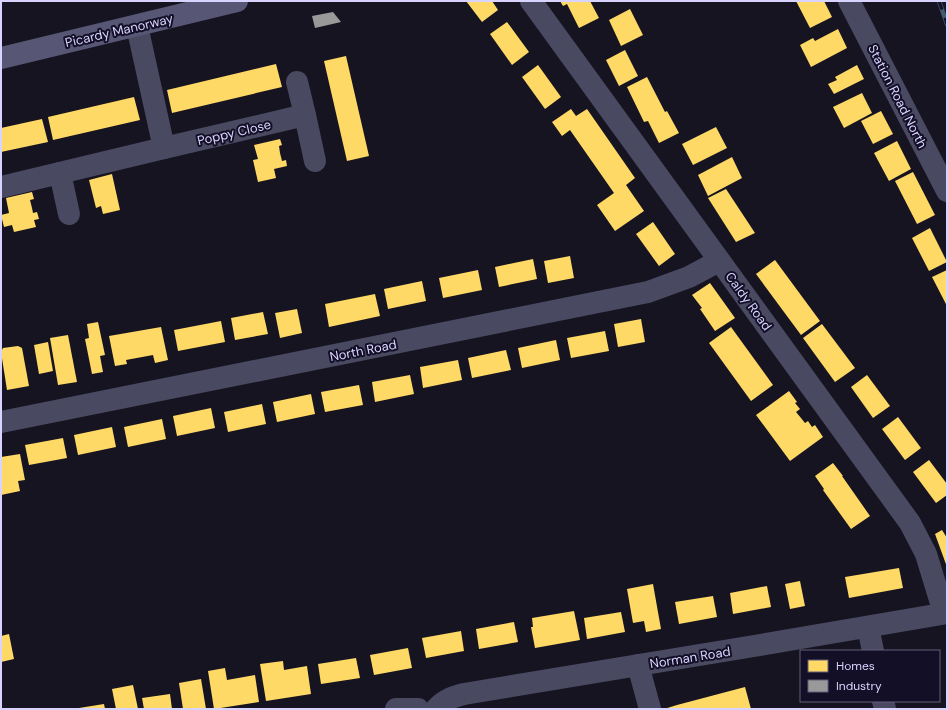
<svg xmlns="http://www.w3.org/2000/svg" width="948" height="710" font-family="'DM Sans',sans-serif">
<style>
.homes{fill:#ffd966}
.industry{fill:#999}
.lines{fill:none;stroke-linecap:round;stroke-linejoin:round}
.street{stroke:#4a4962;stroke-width:22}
.secondary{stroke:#575674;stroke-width:22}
.rail-casing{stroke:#43596b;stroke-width:4.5}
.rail{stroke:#130f26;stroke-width:3;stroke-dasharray:9;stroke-linecap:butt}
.labels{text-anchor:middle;stroke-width:4;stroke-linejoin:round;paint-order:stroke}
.street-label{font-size:13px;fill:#d9d4ff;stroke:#130f26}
</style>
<rect width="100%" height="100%" fill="#161421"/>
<g class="homes">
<polygon points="466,1 492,1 498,10 482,22"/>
<polygon points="560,1 590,1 599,18 579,28 567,4 563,6"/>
<polygon points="796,1 824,1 832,17 810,28"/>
<polygon points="630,9 643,35 621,46 609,20"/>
<polygon points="507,22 529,52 512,65 490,34"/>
<polygon points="838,29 847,48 811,67 800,45 813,38 815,41"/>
<polygon points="625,50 638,76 619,86 606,60"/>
<polygon points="346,56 369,156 347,161 324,61"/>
<polygon points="276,64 282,87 172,113 167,90"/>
<polygon points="538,65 561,97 545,109 522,77"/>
<polygon points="857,65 864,79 834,94 828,84 837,80 835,77"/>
<polygon points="647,77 665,112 667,111 679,133 659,143 648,121 644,122 627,87"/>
<polygon points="862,93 872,113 844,128 833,107"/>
<polygon points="134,97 140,120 53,140 48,117"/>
<polygon points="571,109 576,116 587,109 635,178 626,185 644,211 615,231 597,205 614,193 570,130 562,136 552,122"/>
<polygon points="881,111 893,134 873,144 861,121"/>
<polygon points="42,119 48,142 1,152 1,128"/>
<polygon points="716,127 727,148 693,165 682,144"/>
<polygon points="280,139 282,145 279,146 280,153 282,161 286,160 287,166 274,169 276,178 258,182 253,160 258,159 254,145"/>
<polygon points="897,141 911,169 889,181 874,153"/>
<polygon points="732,157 742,178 708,196 698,175"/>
<polygon points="913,172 935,215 917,224 895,181"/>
<polygon points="112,174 120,210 103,214 101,206 96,208 89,180"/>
<polygon points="726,189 755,233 736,242 708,198"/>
<polygon points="32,192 34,199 30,200 32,208 33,213 37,212 39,219 34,220 36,227 14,232 12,225 4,227 1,215 9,213 6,198"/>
<polygon points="653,222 675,254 659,266 636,234"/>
<polygon points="930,228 947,262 929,271 912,238"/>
<polygon points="570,256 574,278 548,283 544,261"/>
<polygon points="533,259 537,279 499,287 495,267"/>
<polygon points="775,260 820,321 801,335 756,274"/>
<polygon points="478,270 482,290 443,298 439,278"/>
<polygon points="947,270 947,306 932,277"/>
<polygon points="422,281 426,301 388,309 384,289"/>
<polygon points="710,283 735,318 715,331 700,309 702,308 692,295"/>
<polygon points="375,294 380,316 329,327 325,304"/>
<polygon points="297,309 302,333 280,338 275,313"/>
<polygon points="263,312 268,334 235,340 231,318"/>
<polygon points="641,319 645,342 618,347 614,324"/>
<polygon points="221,321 225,342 178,351 174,330"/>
<polygon points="98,322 105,355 100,356 103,372 92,374 85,339 89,338 87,324"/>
<polygon points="822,324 855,368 835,382 803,338"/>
<polygon points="161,327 168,360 155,363 153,355 126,360 127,364 115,366 109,336"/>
<polygon points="731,327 773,385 751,401 709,343"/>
<polygon points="605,331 609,351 571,358 567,338"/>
<polygon points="68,335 77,382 58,385 50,338"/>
<polygon points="556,340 560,360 522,368 518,348"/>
<polygon points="48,342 53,371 39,374 34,345"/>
<polygon points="18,346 22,348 29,386 7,390 1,352 3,348"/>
<polygon points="506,350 511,370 472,378 468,358"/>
<polygon points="458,360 462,380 423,388 420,367"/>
<polygon points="410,375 414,394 375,402 372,382"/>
<polygon points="867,375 890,406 873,418 851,387"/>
<polygon points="359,385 363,405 325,412 321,392"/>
<polygon points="789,391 797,402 795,403 800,409 796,412 801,418 805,423 808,421 812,427 815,425 823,437 790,461 756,415"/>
<polygon points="311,394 315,414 277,422 273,402"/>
<polygon points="262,404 266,424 228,432 224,412"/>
<polygon points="211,408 215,428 177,436 173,416"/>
<polygon points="898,417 921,448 905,460 882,429"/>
<polygon points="162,419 166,439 128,447 124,427"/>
<polygon points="112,427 116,447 78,455 74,435"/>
<polygon points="63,438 67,458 29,465 25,445"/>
<polygon points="20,454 25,480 18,481 20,491 1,495 1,457"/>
<polygon points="929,460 947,484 947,495 936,503 913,472"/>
<polygon points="833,463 843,476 842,476 870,516 851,529 823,490 824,489 815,476"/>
<polygon points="942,530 947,538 947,567 935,534"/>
<polygon points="899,568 903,588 849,598 845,577"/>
<polygon points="800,581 805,606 790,609 785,584"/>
<polygon points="653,584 661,629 646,632 644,621 633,623 627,589"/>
<polygon points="767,586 771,607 733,614 730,593"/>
<polygon points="713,596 717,617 679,624 675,602"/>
<polygon points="574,611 580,640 535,648 531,627 533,627 532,618"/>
<polygon points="621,612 625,632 587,639 584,618"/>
<polygon points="514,622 518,642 479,649 476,629"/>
<polygon points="461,631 464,651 426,658 422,638"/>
<polygon points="9,634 14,659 1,662 1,636"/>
<polygon points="408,648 412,668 374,675 370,655"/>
<polygon points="356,658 360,678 321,684 318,664"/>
<polygon points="283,661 284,670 307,666 311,694 266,701 260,664"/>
<polygon points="225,668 227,680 255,675 259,702 214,709 208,671"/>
<polygon points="201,679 206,709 183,709 179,683"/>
<polygon points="133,685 138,709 116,709 112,689"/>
<polygon points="745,687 751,709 664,709 677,705"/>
<polygon points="170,694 172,709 144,709 142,698"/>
<polygon points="104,704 105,709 79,709 79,708"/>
</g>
<polygon class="industry" points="333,12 341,22 315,28 312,16"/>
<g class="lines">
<g class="street">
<polyline points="531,1 910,523 926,554 944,613"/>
<polyline points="849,1 947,191"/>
<polyline points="305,115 315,161"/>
<polyline points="164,148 305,115 297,82"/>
<polyline points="60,173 69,214"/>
<polyline points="1,187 164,148 137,26"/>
<polyline points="1,422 648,292 689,277 719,261"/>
<polyline points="868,627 873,651"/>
<polyline points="638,665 650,709"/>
<polyline points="883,701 885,709"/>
<polyline points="396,709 418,709"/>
<path d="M 436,709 C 444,700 452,697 464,694 L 754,646 L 947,613"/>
</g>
<polyline class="secondary" points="1,58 237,1"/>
<defs>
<polyline id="rail" points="939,1 947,24"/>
</defs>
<use href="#rail" class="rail-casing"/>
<use href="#rail" class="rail"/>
</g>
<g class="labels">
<g class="street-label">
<text transform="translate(119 30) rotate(-13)" y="5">Picardy Manorway</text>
<text transform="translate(898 96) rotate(63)" y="5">Station Road North</text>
<text transform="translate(234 132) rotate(-13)" y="5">Poppy Close</text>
<text transform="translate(749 301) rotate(54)" y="5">Caldy Road</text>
<text transform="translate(363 350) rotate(-11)" y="5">North Road</text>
<text transform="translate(690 657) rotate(-9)" y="5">Norman Road</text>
</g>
</g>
<rect width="948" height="710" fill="none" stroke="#d9d4ff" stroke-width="4"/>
<rect x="800" y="650" width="140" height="52" fill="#130f26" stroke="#625e7d"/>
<rect x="808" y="660" width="20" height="12" fill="#ffd966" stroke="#625e7d"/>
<text x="836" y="670" font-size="12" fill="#d9d4ff">Homes</text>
<rect x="808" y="680" width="20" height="12" fill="#999999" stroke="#625e7d"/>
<text x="836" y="690" font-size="12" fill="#d9d4ff">Industry</text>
</svg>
